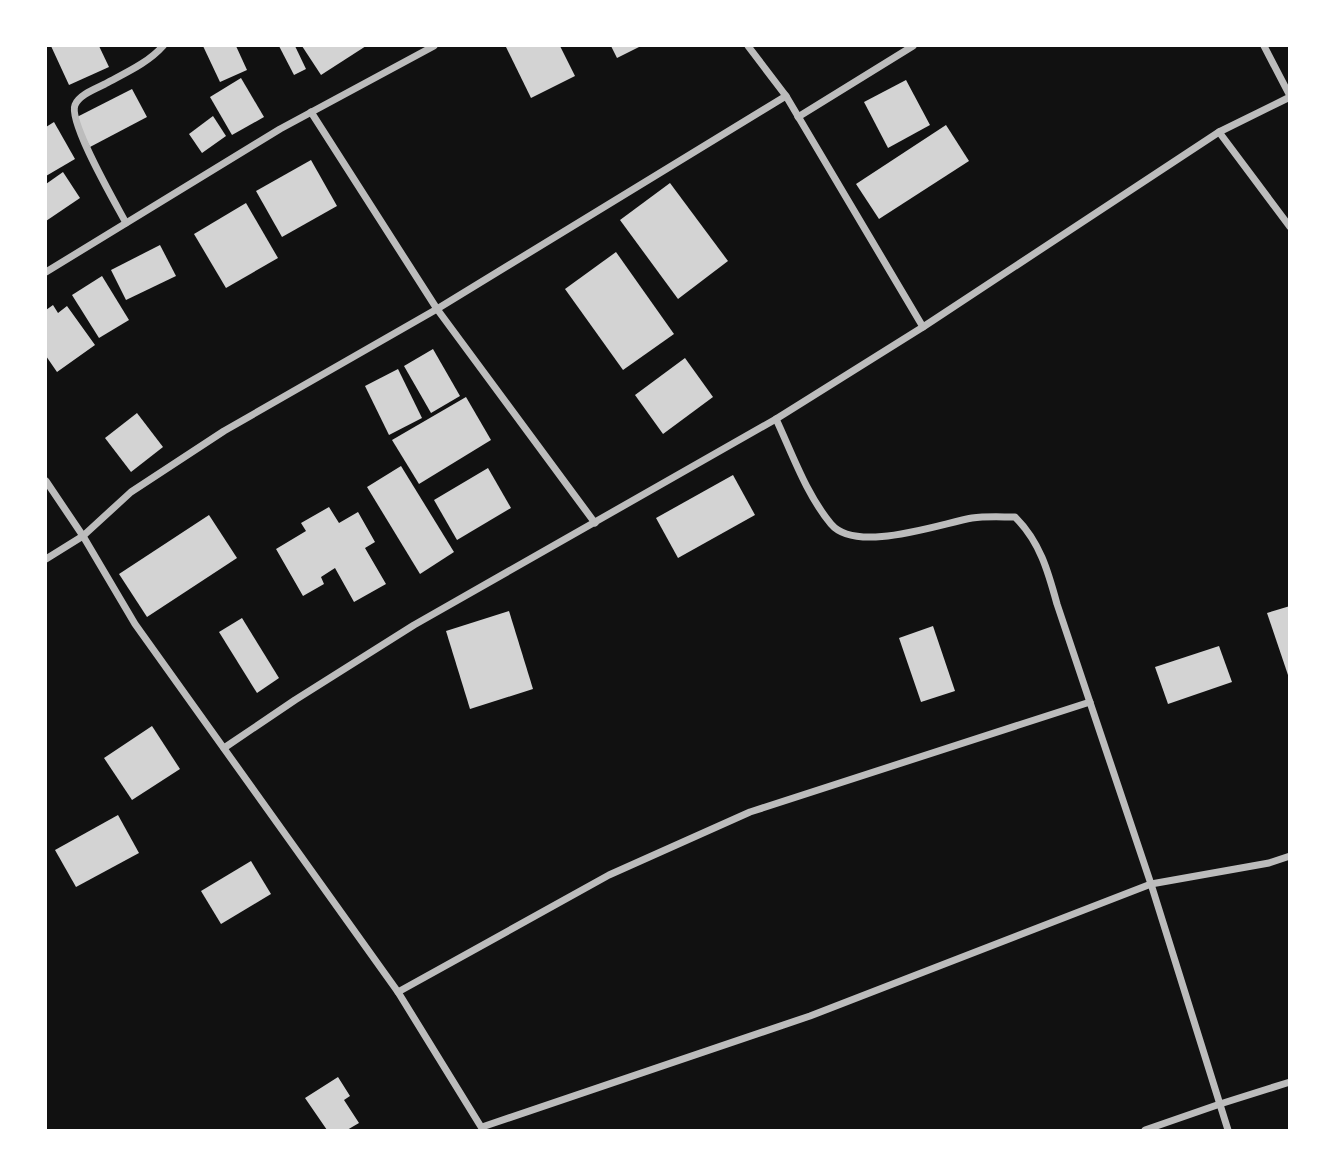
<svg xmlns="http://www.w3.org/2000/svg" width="1335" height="1176" font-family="'Exo 2',sans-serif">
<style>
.building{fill:#d3d3d3}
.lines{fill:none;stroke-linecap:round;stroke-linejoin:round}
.minor{stroke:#bcbcbc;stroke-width:7}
</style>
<rect width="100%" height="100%" fill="#111"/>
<g class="building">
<polygon points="51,46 99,46 109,67 69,85"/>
<polygon points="203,46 236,46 247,70 220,82"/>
<polygon points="279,46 295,46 306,69 294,75"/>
<polygon points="302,46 366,46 321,75"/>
<polygon points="508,46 560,46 575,76 531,98 506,47"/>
<polygon points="611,46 641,46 617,58"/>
<polygon points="241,78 264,117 232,135 210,97"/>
<polygon points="906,80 930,125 888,148 864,102"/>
<polygon points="132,89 147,117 90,147 75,118"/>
<polygon points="213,116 226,136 202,153 189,134"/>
<polygon points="54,122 75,159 46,176 46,127"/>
<polygon points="946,125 969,161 879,219 856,184"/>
<polygon points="311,160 337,206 282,237 256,191"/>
<polygon points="63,172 80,198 46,221 46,184"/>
<polygon points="670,183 728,261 678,299 620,220"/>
<polygon points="246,203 278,258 226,288 194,234"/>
<polygon points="160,245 176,276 126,300 111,270"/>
<polygon points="616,252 674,334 623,370 565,289"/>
<polygon points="102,276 129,320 99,338 72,295"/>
<polygon points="53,305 58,313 67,306 95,345 57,372 46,356 46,310"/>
<polygon points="433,349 460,396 431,413 404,366"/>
<polygon points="685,358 713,397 663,434 635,395"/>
<polygon points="398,369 422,418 389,435 365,386"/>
<polygon points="466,397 491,440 419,484 392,440"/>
<polygon points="137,413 163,447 131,472 105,438"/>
<polygon points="401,466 454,552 420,574 367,487"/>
<polygon points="488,468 511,508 457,540 434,500"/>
<polygon points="733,475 755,515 678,558 656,518"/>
<polygon points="329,507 339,523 358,512 375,542 365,548 386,584 354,602 335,568 321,577 324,584 303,596 276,549 306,531 301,523"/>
<polygon points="209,515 237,558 147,617 119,574"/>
<polygon points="1290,606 1290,678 1289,678 1267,613"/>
<polygon points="509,611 533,689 470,709 446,631"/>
<polygon points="242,618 279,678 257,693 219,632"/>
<polygon points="933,626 955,691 921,702 899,638"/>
<polygon points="1219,646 1232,682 1168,704 1155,667"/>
<polygon points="152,726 180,769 132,800 104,758"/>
<polygon points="118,815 139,853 76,887 55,850"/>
<polygon points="251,861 271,894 221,924 201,891"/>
<polygon points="338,1077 350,1096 344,1100 359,1123 347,1130 327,1130 305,1098"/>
</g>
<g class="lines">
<g class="minor">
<polyline points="748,46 786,96 923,327"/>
<polyline points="1264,46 1290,96"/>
<polyline points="311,112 437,309 595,523"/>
<polyline points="798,117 913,46"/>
<polyline points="1219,132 1290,227"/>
<path d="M 126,223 C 116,204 68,122 75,105 C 79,95 95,89 105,84 C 125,73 148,63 163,46"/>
<polyline points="46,272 280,129 434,46"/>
<path d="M 776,419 C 792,453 806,494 831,524 C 856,554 939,524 972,518 C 986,516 1001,517 1015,517 C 1040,542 1048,571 1057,604 L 1151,884 L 1228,1130"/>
<polyline points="46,481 83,536 135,624 398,992 483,1130"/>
<polyline points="46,559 83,536 131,492 224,431 437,309 786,96"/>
<polyline points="224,748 295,700 414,625 776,419 923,327 1219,132 1290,97"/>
<polyline points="398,992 609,875 750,812 1090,702"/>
<polyline points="482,1127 810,1016 1151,884 1269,863 1290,856"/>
<polyline points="1145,1130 1220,1104 1290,1082"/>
</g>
</g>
<rect width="1335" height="1176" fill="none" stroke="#ffffff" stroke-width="94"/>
</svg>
